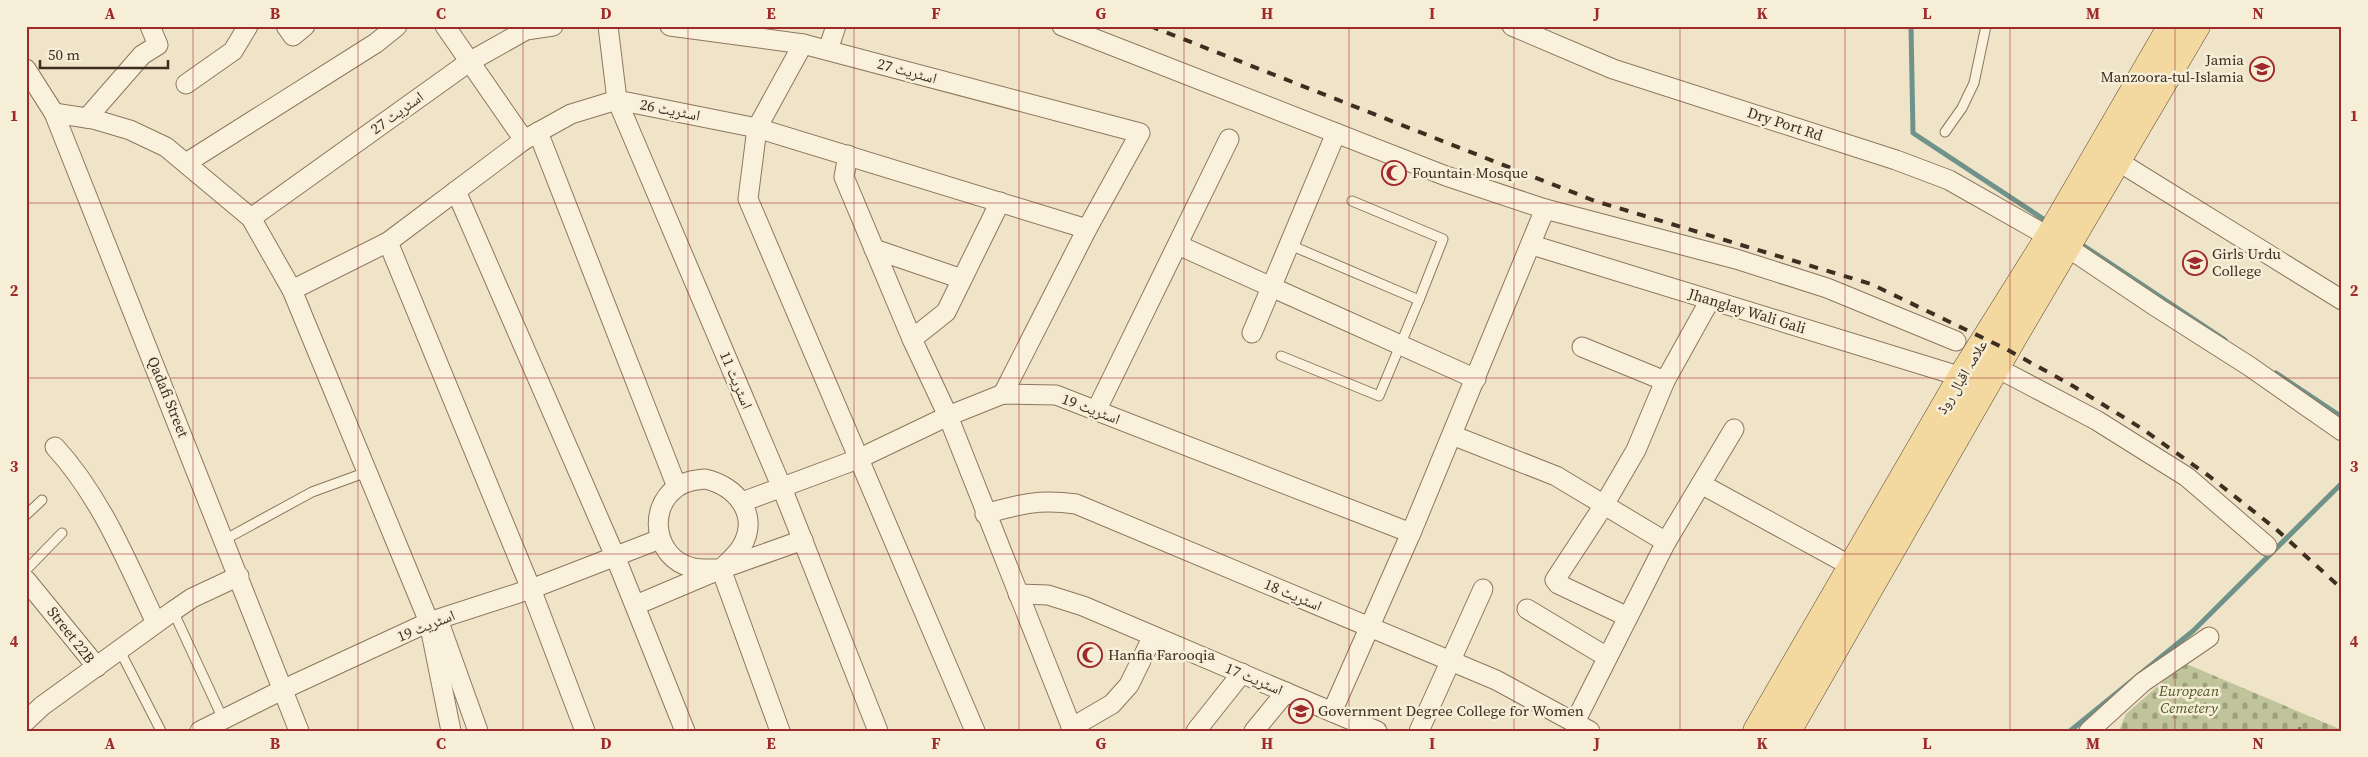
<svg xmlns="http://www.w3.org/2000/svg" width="2368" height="757" font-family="'Source Serif 4','Noto Naskh Arabic',serif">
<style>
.cemetery{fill:url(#cemetery-stones)}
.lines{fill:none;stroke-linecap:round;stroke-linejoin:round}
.stream{stroke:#6f938a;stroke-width:5}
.lane-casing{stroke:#8d765c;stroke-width:11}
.street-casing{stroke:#8d765c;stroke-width:21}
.primary-casing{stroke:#5b4430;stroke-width:29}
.path{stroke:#8d765c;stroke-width:3;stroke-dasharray:4 2.5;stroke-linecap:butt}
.lane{stroke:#faf1dc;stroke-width:9}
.street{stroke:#faf1dc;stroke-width:19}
.primary{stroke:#f3d9a0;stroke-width:28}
.rail{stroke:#3d2e20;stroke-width:4;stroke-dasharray:9 9;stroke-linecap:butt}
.grid{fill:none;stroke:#9e2a2b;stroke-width:1;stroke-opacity:0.55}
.labels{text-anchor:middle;stroke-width:5;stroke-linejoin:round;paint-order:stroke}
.poi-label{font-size:15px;fill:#3d2e20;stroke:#f7eed8;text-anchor:start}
.street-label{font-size:15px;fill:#3d2e20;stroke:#f7eed8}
.park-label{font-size:15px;font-style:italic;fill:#4d5a26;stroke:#f7eed8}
.neatline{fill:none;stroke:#9e2a2b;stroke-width:2}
.grid-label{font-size:16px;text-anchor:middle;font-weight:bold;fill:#9e2a2b}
</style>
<defs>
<pattern id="cemetery-stones" width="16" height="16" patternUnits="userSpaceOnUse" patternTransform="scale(1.25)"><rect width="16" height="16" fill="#bfc49a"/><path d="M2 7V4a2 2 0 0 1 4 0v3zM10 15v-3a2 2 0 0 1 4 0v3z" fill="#9ca07d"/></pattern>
</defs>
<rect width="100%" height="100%" fill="#f0e4c8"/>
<polygon class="cemetery" points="2184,663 2342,730 2342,731 2119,731 2126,714"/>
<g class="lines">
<g class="stream">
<polyline points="1911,26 1913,133 2048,222"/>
<polyline points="2078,242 2225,340"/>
<polyline points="2276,373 2342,417"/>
<polyline points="2070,731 2193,631 2342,483"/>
</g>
<defs>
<g id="lane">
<polyline points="1945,132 1962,108 1974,83 1986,26"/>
<polyline points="1290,245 1419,300 1443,239 1352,201"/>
<polyline points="1281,356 1379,396 1419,300"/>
<polyline points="26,515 42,500"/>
<polyline points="224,540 312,492 367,472"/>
<polyline points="26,570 62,533"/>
<polyline points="173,611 223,719"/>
<polyline points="120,651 161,731"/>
</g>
<g id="street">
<polyline points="286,26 293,36 305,26"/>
<polyline points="445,26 524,140"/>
<polyline points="608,26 617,100 782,488 878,731"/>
<polyline points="670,26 803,44 1140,133 1087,229 1003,394"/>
<polyline points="1062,26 1446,176 1545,209 1411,533 1332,712"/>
<polyline points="1512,26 1613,69 1896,160 1949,180 2067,247 2158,308 2249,366 2342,431"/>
<polyline points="803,44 757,128 748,199 975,731"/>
<polyline points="828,50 836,26"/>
<polyline points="26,69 54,113 299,731"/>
<polyline points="186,84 233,51 248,26"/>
<polyline points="54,113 93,119 130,130 166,147 251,218 292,290 429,622 451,731"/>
<polyline points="87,118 142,55 158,45 150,26"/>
<polyline points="538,132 677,487"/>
<polyline points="848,155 844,177 912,339 948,416 1073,731"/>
<polyline points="2116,160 2342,300"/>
<polyline points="186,163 376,43 397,26"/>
<polyline points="456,191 615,556 685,731"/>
<polyline points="1545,209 1736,259 1827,288 1956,341"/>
<polyline points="251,218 469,62 526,30 553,26"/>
<polyline points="388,242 531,589 585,731"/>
<polyline points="1178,245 1476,379"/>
<polyline points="1532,245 1962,377"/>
<polyline points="874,249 962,279"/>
<polyline points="292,290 388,242 524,140 571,114 617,100 757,128 1087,229"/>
<polyline points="1252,333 1336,133"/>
<polyline points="912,339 946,312 1000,202"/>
<polyline points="1582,347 1665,381"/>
<polyline points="1997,368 2096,420 2187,477 2267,546"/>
<polyline points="1096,411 1229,139"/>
<polyline points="1452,435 1556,476 1666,542"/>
<path d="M 55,447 C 101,497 127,562 156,623"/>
<path d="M 705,479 C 736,486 760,514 742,546 C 737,555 728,562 721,569 C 711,569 699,570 690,567 C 655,557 647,509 676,488 C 685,481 695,480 705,479 Z"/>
<polyline points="1701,484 1851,566"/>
<polyline points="742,502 858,459 948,416 1003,394 1056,395 1411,533"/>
<path d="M 985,514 C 1020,504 1039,499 1076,504 L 1496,680 L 1590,731"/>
<polyline points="721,569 780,731"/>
<polyline points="26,580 97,667"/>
<polyline points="1018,594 1048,595 1083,606 1377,731"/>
<polyline points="636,605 721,569 803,540"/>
<polyline points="1527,609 1607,657"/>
<polyline points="1628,617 1558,584 1555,580 1604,505 1636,450 1665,381 1710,300"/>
<polyline points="440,625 478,731"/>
<polyline points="26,721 42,706 173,611 192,598 239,576"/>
<polyline points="1575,722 1666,542 1734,429"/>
<polyline points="1071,728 1112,704 1129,685 1153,636"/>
<polyline points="200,731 284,689 429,622 531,589 660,539"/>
<polyline points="1196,731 1242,673"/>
<polyline points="1254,731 1286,692"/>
<polyline points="1419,731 1483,589"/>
<polyline points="2089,731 2143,682 2209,637"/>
</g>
<g id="primary">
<polyline points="1757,731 1962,377 2049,238 2172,26"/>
<polyline points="1787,731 2013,337 2196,26"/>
</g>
</defs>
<use href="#lane" class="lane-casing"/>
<use href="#street" class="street-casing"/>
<use href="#primary" class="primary-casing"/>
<polyline class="path" points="2299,731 2300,727"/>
<use href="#lane" class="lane"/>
<use href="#street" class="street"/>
<use href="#primary" class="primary"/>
<polyline class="rail" points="1150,26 1595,201 1871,284 2006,349 2073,386 2141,428 2209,476 2276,529 2342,589"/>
</g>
<path class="grid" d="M 193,26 L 193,731M 358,26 L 358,731M 523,26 L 523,731M 688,26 L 688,731M 854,26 L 854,731M 1019,26 L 1019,731M 1184,26 L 1184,731M 1349,26 L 1349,731M 1514,26 L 1514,731M 1680,26 L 1680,731M 1845,26 L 1845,731M 2010,26 L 2010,731M 2175,26 L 2175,731M 26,203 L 2342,203M 26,378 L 2342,378M 26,554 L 2342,554"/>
<defs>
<symbol id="university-ring" viewBox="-11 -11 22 22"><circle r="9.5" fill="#f7eed8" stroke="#9e2a2b" stroke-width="1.5"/><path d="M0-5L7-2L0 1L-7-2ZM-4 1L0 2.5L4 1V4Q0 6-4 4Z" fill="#9e2a2b"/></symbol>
<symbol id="mosque-ring" viewBox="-11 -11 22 22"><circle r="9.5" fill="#f7eed8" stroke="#9e2a2b" stroke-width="1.5"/><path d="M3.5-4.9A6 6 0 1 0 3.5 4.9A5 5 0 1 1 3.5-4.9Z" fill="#9e2a2b"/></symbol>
<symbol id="school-ring" viewBox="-11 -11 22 22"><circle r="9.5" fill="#f7eed8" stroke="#9e2a2b" stroke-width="1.5"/><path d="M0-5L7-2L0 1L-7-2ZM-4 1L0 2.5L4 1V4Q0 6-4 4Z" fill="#9e2a2b"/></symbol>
</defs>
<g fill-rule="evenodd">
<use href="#university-ring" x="2248" y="55" width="28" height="28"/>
<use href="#mosque-ring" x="1380" y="159" width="28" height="28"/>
<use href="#school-ring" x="2181" y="249" width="28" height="28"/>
<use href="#mosque-ring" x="1076" y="641" width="28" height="28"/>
<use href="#university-ring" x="1287" y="697" width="28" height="28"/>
</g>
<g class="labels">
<g class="poi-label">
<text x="2244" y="65" text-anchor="end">Jamia<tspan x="2244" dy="17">Manzoora-tul-Islamia</tspan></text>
<text x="1412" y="178">Fountain Mosque</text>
<text x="2212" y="259">Girls Urdu<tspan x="2212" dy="17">College</tspan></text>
<text x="1108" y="660">Hanfia Farooqia</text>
<text x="1318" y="716">Government Degree College for Women</text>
</g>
<g class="street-label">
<text transform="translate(907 71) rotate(15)" y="5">اسٹریٹ 27</text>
<text transform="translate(670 110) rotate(11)" y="5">اسٹریٹ 26</text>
<text transform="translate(397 113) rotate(-36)" y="5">اسٹریٹ 27</text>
<text transform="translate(1785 124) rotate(18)" y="5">Dry Port Rd</text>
<text transform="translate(1747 311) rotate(17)" y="5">Jhanglay Wali Gali</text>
<text transform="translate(1962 377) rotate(-59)" y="5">علامہ اقبال روڈ</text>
<text transform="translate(736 380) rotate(67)" y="5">اسٹریٹ 11</text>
<text transform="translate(168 397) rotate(68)" y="5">Qadafi Street</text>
<text transform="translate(1091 409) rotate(21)" y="5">اسٹریٹ 19</text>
<text transform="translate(1293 595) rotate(23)" y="5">اسٹریٹ 18</text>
<text transform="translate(426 626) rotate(-22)" y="5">اسٹریٹ 19</text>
<text transform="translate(71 635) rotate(52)" y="5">Street 22B</text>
<text transform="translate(1254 679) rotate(23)" y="5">اسٹریٹ 17</text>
</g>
<g class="park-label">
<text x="2189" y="696">European<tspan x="2189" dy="17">Cemetery</tspan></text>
</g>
</g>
<rect width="2368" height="757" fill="none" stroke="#f7eed8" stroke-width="55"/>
<path d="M40 60v8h128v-8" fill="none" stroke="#3d2e20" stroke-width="2.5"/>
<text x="48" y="60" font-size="15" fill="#3d2e20" stroke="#f7eed8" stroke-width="4" paint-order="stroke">50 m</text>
<rect x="28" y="28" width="2312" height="702" class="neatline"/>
<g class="grid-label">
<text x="110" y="19">A</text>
<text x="275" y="19">B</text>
<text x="441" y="19">C</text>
<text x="606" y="19">D</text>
<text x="771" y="19">E</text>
<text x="936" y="19">F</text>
<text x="1101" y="19">G</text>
<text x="1267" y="19">H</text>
<text x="1432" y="19">I</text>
<text x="1597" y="19">J</text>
<text x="1762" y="19">K</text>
<text x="1927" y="19">L</text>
<text x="2093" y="19">M</text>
<text x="2258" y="19">N</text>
<text x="14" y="121">1</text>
<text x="2354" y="121">1</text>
<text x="14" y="296">2</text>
<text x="2354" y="296">2</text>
<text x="14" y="472">3</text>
<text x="2354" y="472">3</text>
<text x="14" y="647">4</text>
<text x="2354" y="647">4</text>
<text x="110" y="749">A</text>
<text x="275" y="749">B</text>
<text x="441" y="749">C</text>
<text x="606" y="749">D</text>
<text x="771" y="749">E</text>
<text x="936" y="749">F</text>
<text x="1101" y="749">G</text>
<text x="1267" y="749">H</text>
<text x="1432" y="749">I</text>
<text x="1597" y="749">J</text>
<text x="1762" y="749">K</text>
<text x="1927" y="749">L</text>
<text x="2093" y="749">M</text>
<text x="2258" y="749">N</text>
</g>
</svg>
